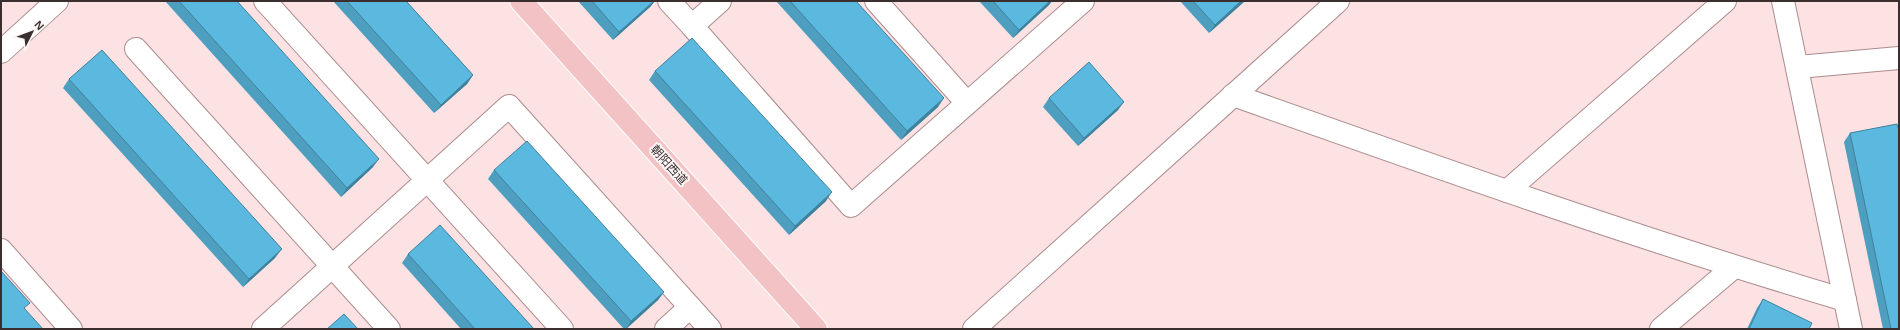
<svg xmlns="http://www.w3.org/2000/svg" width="1900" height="330" font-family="Helvetica,'Noto Sans SC',sans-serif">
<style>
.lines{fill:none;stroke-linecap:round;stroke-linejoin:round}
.minor-casing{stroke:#ab8c8e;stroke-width:24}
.major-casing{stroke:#fff;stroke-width:24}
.minor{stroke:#fff;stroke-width:22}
.major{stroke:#f2c2c5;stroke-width:22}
.wall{fill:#4e9ebf}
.shaded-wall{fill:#40819b}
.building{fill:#5bb8de;stroke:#40819b}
.labels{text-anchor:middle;stroke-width:4;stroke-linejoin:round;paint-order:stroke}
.street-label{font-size:12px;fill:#3a2e2e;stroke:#fcf5f5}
</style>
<rect width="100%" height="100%" fill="#fde2e3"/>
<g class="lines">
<defs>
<g id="minor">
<polyline points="265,1 562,329"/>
<polyline points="669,1 692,26 720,1"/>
<polyline points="876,1 967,103"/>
<polyline points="1783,1 1851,329"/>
<polyline points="692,26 851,206 1083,1"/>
<polyline points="136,49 389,329"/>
<polyline points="1,52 57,1"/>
<polyline points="1798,67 1899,58"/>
<path d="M 1233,95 C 1436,167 1639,239 1845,300"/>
<polyline points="1507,191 1725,1"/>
<polyline points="1,250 71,329"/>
<polyline points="263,329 509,106 710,329"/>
<polyline points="666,329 690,307"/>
<polyline points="974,329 1338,1"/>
<polyline points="1661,329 1734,267"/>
</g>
<polyline id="major" points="521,1 816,329"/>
</defs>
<use href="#minor" class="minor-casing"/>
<use href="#major" class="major-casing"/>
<use href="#minor" class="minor"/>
<use href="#major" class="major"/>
</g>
<g class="wall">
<polygon points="165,1 237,1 373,167 341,197"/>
<polygon points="333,1 406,1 473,75 467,84 434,113"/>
<polygon points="578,1 655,1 650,7 613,40"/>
<polygon points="776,1 856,1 938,107 901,140"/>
<polygon points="979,1 1052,1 1049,5 1013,38"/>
<polygon points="1180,1 1245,1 1209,33"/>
<polygon points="655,71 826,201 789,235 649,80"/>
<polygon points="69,79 275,258 243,287 63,88"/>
<polygon points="1049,98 1118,110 1078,146 1043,107"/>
<polygon points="1850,133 1899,329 1883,329 1844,142"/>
<polygon points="494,170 664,292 658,300 626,329 624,329 488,179"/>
<polygon points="408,254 534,329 461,329 402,263"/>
<polygon points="1763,299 1809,329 1747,329 1757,308"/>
</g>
<g class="shaded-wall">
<polygon points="654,1 655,1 650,7 613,40 619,32"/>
<polygon points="1050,1 1052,1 1049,5 1013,38 1019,30"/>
<polygon points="1241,1 1245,1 1209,33 1215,25"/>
<polygon points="473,75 467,84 434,113 441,105"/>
<polygon points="944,98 938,107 901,140 907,131"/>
<polygon points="1124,102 1118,110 1078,146 1084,138"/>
<polygon points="379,159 373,167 341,197 347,188"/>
<polygon points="832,192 826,201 789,235 795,226"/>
<polygon points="282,249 275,258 243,287 249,279"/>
<polygon points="664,292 658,300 626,329 631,321"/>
</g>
<g class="building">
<polygon points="179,1 237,1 379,159 347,188"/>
<polygon points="347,1 406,1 473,75 441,105"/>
<polygon points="592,1 654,1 619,32"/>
<polygon points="790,1 856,1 944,98 907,131"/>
<polygon points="993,1 1050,1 1019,30"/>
<polygon points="1193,1 1241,1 1215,25"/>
<polygon points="692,38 832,192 795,226 655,71"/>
<polygon points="102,50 282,249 249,279 69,79"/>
<polygon points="1089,62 1124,102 1084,138 1049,98"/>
<polygon points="1897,124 1899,131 1899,329 1891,329 1850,133"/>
<polygon points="527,141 664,292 631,321 494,170"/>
<polygon points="440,225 534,329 475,329 408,254"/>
<polygon points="1,271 30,303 24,308 43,329 1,329"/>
<polygon points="1763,299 1812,323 1809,329 1749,329"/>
<polygon points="344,314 358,329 327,329"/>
</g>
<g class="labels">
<g class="street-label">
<text transform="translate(669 165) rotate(48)" y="4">朝阳西道</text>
</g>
</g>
<rect width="1900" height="330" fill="none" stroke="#3a2e2e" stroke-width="4"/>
<g transform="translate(32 32) rotate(48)" stroke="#fcf5f5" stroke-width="3" paint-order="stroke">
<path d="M0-3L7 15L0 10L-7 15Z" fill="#3a2e2e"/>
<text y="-6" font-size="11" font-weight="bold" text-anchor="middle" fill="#3a2e2e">N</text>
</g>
</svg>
